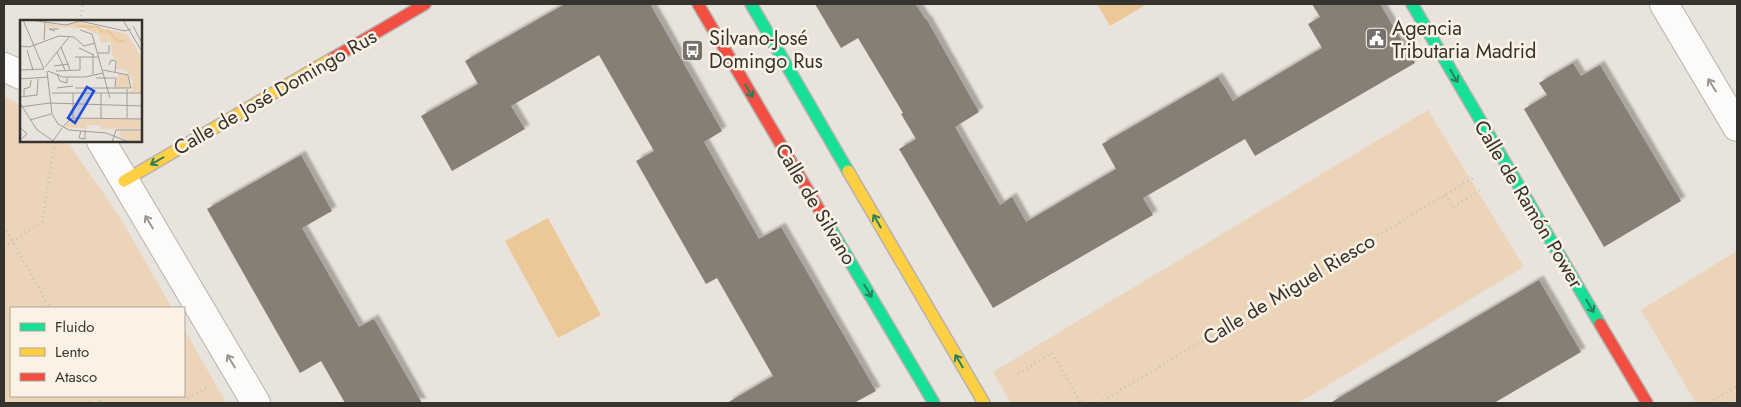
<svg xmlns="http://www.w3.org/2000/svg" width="1741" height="407" font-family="Jost,sans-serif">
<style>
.green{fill:#ebd4b7}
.water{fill:#ecc899}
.building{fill:#867f76;filter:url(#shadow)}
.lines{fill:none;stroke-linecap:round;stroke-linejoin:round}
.street-casing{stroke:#b6b2ad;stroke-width:30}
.fast-casing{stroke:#b6b2ad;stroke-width:14}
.slow-casing{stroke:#b6b2ad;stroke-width:14}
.jam-casing{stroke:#b6b2ad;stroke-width:14}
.path{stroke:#c6c2c0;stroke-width:3;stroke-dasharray:1 4;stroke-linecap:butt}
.street{stroke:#fcfbfa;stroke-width:28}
.fast{stroke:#16e098;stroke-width:11}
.slow{stroke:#ffcf43;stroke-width:11}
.jam{stroke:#f24e42;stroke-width:11}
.oneway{stroke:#28805d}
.oneway2{stroke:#999694}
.labels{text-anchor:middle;stroke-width:5;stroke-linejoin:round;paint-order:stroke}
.poi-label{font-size:20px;fill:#36322d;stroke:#fbf2e5;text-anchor:start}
.street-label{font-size:20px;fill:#36322d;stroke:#fbf2e5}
.inset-river{fill:none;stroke:#ecc899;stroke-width:2.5}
.inset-road{fill:none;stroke:#a19c97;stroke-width:1}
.view{fill:#1d4ed8;fill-opacity:0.15;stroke:#1d4ed8;stroke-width:2.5}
.inset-edge{fill:none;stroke:#36322d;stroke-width:2.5}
</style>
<defs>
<filter id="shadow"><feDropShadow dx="4.5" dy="-4.5" stdDeviation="1" flood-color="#0004"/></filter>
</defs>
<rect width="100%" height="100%" fill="#e9e3dd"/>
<g class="green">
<polygon points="4,96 21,106 21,141 64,141 70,146 119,216 172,308 11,308 11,396 184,396 184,329 226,403 4,403"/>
<polygon points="1428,110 1524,267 1298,403 1011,403 993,372"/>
<polygon points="1737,251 1737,403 1696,403 1641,310"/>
</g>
<g class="water">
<polygon points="1097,4 1147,4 1110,26"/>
<polygon points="548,218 601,315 558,338 505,241"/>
</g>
<g class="building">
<polygon points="565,4 650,4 722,131 704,142 759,239 781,227 876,391 854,403 727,403 773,376 717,278 706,284 636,161 654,151 599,55 511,106 525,129 452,171 421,116 478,84 465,61"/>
<polygon points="815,4 918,4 916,5 926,20 927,20 979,112 955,127 1000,205 1012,197 1026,222 1116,169 1102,144 1218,77 1233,101 1322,48 1308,24 1320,17 1312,4 1380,4 1415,63 1255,156 1245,139 1169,183 1143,198 1153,215 993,308 899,149 916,139 901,114 903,113 858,38 841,48"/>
<polygon points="1573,63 1581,76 1600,65 1681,201 1604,247 1524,109 1547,95 1539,83"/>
<polygon points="301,155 332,211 302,228 359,327 374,319 422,403 345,403 321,361 300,373 207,209"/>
<polygon points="1539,280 1581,352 1494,403 1330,403"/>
</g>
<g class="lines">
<defs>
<g id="street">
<polyline points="1664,4 1737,127"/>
<polyline points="4,67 21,75"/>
<polyline points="101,141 256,403"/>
</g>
<g id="fast">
<polyline points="751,4 848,171"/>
<polyline points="1412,4 1600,324"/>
<polyline points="826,221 934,403"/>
</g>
<g id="slow">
<polyline points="848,171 984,403"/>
<polyline points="124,181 333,58"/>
</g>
<g id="jam">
<polyline points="698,4 826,221"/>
<polyline points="333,58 425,4"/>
<polyline points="1600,324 1647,403"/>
</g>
</defs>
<use href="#street" class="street-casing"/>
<use href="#fast" class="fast-casing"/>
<use href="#slow" class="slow-casing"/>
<use href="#jam" class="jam-casing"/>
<g class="path">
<polyline points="80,21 83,4"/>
<polyline points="1445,195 1453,207 1482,189"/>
<polyline points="4,226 50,308"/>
<polyline points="4,247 42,222 55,141"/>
<polyline points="1018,374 1052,353 1081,403"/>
<polyline points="87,396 89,403"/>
<polyline points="98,396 102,403"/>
<polyline points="179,403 208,387"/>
<polyline points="1099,403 1475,177"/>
<polyline points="1709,403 1737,386"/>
<polyline points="1728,403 1737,398"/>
</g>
<use href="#street" class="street"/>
<use href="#fast" class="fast"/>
<use href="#slow" class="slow"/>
<use href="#jam" class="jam"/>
</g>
<defs><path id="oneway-shaft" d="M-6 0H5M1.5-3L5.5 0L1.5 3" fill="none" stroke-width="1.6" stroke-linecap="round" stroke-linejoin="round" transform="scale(1.25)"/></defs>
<g class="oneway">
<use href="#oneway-shaft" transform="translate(1454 76) rotate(60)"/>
<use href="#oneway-shaft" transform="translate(749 91) rotate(59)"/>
<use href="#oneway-shaft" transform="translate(157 161) rotate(150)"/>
<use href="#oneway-shaft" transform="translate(877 221) rotate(-120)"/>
<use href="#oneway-shaft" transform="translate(868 291) rotate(59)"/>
<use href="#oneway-shaft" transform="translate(1590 306) rotate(59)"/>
<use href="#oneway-shaft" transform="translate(959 361) rotate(-120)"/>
</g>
<g class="oneway2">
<use href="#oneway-shaft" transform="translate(1712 85) rotate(-121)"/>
<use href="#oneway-shaft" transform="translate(149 222) rotate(-121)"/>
<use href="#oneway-shaft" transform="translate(231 361) rotate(-121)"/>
</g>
<defs>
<symbol id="civic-square" viewBox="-11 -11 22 22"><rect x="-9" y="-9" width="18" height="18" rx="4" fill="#75706b" stroke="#fbf2e5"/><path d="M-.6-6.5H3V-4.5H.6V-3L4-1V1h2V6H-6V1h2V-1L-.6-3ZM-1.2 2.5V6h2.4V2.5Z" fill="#fff"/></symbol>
<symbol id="bus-square" viewBox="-11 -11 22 22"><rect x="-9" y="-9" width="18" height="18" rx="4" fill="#75706b" stroke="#fbf2e5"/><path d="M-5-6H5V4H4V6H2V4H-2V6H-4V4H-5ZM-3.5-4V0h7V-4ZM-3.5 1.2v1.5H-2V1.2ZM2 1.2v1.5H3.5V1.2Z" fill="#fff"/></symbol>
</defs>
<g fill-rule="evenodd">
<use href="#civic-square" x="1364" y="26" width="25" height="25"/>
<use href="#bus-square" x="680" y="38" width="25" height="25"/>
</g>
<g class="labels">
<g class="poi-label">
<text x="1392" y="35">Agencia<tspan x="1392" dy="23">Tributaria Madrid</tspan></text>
<text x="709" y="45">Silvano-José<tspan x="709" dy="23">Domingo Rus</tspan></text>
</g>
<g class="street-label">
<text transform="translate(275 92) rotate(-30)" y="7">Calle de José Domingo Rus</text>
<text transform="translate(816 204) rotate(59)" y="7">Calle de Silvano</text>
<text transform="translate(1529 204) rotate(59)" y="7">Calle de Ramón Power</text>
<text transform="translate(1289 289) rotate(-31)" y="7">Calle de Miguel Riesco</text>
</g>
</g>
<g transform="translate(20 20)">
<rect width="122" height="122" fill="#e9e3dd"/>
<path d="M 58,2 L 107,14 L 122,38 L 122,73 L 108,72 L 112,71 L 113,61 L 106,50 L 97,49 L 97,39 L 93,39 L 90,21 L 81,24 L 79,15 L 64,8 L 28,7 L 25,16 L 27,3 L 44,6 ZM 98,53 L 108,55 L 110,68 L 96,68 ZM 51,99 L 122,99 L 122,109 L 80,109 L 80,105 L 67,105 L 67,109 L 45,107 ZM 102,111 L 122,111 L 122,122 L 112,122 L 98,115 Z" fill="#ebd4b7"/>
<path class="inset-river" d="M 57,6 L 78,7 L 82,12 L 88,11 L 99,22 L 105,20"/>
<path class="inset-road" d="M 3,0 L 24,49M 10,0 L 46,5 L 60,1 L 105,11 L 111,9M 103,0 L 123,33M 113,6 L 123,25M 60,10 L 72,14 L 90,78M 35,11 L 29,9 L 39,9M 24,20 L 25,2M 0,26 L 9,27 L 39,16 L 54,17 L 64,26 L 75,23M 41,27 L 50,50M 59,28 L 74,35M 7,30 L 13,50M 37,32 L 45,50M 78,33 L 89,33 L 89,25M 73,34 L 73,54M 55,37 L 78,37M 89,45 L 91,40 L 96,41 L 95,52M 34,46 L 49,44M 25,47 L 49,17M 0,50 L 24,49M 27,51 L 32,94 L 38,104 L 49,110 L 86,113 L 109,122M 28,51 L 43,57 L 65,57 L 83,53M 36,51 L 60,50 L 60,37M 37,54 L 40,61 L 47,63 L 47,57M 76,58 L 96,58 L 95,67M 0,59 L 28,57M 37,68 L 53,66M 55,68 L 111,68 L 108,55 L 83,50M 32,73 L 123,73M 4,76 L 4,69 L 10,67 L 11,60M 0,77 L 17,75 L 18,59M 0,83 L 17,110 L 35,122M 0,87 L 30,83 L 123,86M 53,97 L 53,73M 81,98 L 81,73M 107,98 L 107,69M 10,100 L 31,94M 0,107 L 7,114 L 0,120M 43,107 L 51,98 L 123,99M 61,111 L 59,118 L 65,119 L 65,110M 33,121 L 42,108M 92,122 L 96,110 L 123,110"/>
<path class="view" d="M 67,67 L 74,71 L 55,103 L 48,98 Z"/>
<rect width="122" height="122" class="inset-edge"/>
</g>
<rect width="1741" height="407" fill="none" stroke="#36322d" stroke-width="10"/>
<rect x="10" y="307" width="175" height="90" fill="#fbf2e5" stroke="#aca59b"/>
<rect x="20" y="323" width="25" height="8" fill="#16e098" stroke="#aca59b"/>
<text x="55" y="332" font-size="15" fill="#36322d">Fluido</text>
<rect x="20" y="348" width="25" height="8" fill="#ffcf43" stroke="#aca59b"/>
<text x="55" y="357" font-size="15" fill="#36322d">Lento</text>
<rect x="20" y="373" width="25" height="8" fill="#f24e42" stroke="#aca59b"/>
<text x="55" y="382" font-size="15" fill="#36322d">Atasco</text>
</svg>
